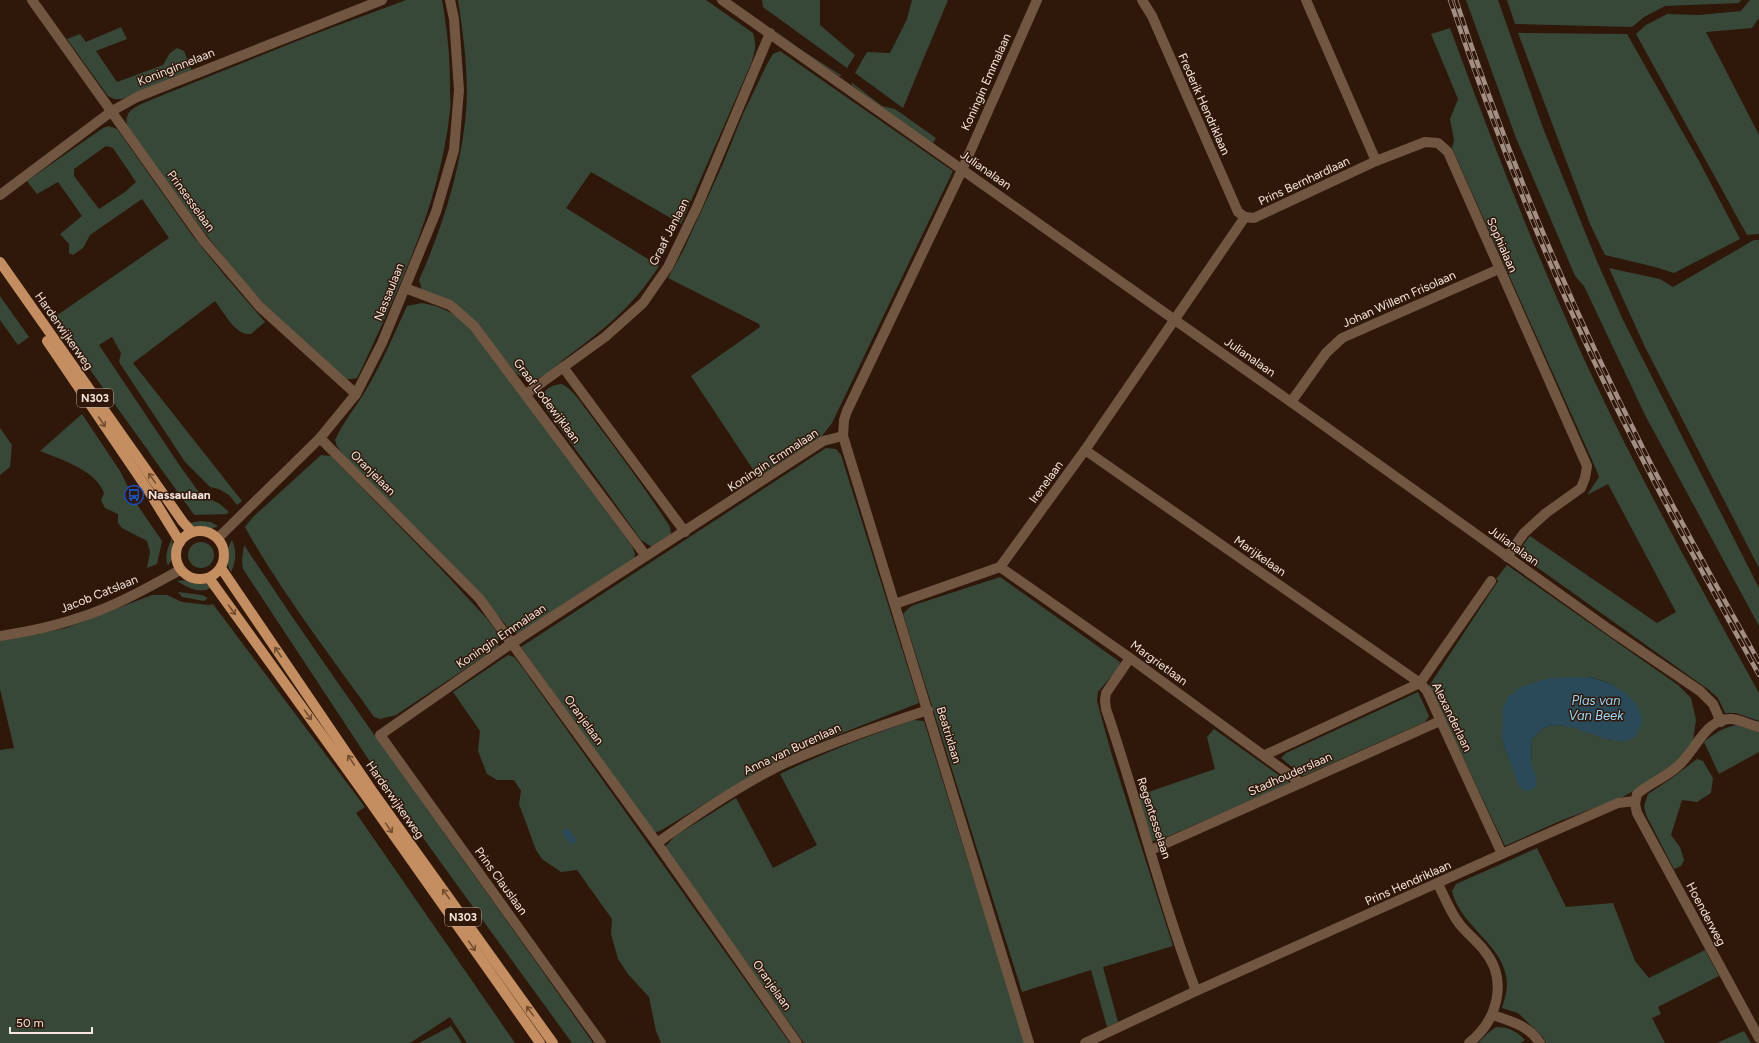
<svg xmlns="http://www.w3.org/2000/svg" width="1759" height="1043" font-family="Figtree,sans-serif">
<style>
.green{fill:#374838;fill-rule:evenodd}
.water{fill:#2a4a5a}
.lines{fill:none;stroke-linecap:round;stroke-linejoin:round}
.street{stroke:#715641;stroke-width:10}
.primary{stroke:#c48e60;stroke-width:10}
.rail-casing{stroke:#a28e83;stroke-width:4.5}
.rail{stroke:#2f170a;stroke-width:3;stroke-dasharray:9;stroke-linecap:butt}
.oneway{stroke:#724d31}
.labels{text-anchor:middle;stroke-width:3;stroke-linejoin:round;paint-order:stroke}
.shield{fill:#2f170a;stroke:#bba89e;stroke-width:1}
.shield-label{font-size:11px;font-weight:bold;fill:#f7e6dd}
.street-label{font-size:12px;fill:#f7e6dd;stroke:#2f170a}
.poi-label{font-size:12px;font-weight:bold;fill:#f7e6dd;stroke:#2f170a;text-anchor:start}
.water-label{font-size:13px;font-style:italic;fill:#9bd9f8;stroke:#2f170a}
</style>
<rect width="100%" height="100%" fill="#2f170a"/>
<g class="green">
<path d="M 406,0 L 442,0 C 447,28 450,55 450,84 C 450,93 451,103 450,111 C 440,203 400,286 362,368 L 357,378 L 351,379 L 345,379 C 322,359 298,340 277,318 C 221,259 175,193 128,127 C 121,110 140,105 153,99 L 312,35 Z"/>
<path d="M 458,0 L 706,0 L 753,33 C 757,45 755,52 751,64 L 681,224 L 591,172 L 566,208 L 659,266 C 632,308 603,330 564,359 C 556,366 545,377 534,380 C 526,381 521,377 515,372 L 472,318 L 459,308 L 422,290 L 419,280 C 441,231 459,175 465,122 C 470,81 464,40 458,0 Z"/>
<polygon points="762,0 820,0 820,25 855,55 847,68 763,7"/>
<polygon points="912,0 948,0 903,108 855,73 867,52 890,53 907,19"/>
<polygon points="1466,0 1498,0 1543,128 1596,259 1623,320 1759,588 1759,626 1645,415 1584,286 1575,276 1516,138"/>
<polygon points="1507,0 1741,0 1739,3 1665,6 1644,17 1632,27 1515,24"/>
<polygon points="1750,0 1759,0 1759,18 1752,28 1706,32 1759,135 1759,234 1747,235 1636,34 1646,25 1667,14 1699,15 1741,11"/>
<polygon points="769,25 797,47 842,76 839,76 802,52"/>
<polygon points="121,27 127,39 96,51 117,82 163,65 170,53 177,48 184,51 192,71 122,99 114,99 108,96 67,39 80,34 86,42"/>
<path d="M 1450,28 C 1485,123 1522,219 1563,312 C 1620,443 1690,568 1759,693 L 1759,721 L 1736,713 L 1725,713 L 1718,698 L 1709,690 L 1517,553 L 1530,536 L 1657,623 L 1676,612 L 1608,484 L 1587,495 L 1599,477 L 1596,469 L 1452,148 L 1454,140 L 1450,119 L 1458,99 L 1431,34 Z"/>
<polygon points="1518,33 1627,34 1699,161 1740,239 1674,273 1655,267 1605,255 1590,224"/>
<polygon points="780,51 953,171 832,423 822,436 758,477 691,376 760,327 759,324 668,278 683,251 722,166 743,114 767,64 773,54"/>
<polygon points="851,82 882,106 895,109 936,138 933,143 888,113 852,85"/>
<path d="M 109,126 L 117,129 L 192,235 L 226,277 L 265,322 L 251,334 C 235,336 224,312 215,301 L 133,363 L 242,501 L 237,505 L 229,495 L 219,489 L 210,487 L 185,462 L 119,362 L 121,353 L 112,337 L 99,345 L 180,466 L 201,495 L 220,504 L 229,512 L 227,514 L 195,515 L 192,512 L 53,318 L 169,238 L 142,199 L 90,235 L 83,248 L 73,255 L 69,253 L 69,244 L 60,234 L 82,216 L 58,182 L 37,194 L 27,181 L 103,128 ZM 106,146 L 113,148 L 136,182 L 125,192 L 99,209 L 74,176 L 74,169 Z"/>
<polygon points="1754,240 1759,240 1759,568 1645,347 1609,268 1660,279 1673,287"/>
<polygon points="0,296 29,337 18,345 0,320"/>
<path d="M 422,303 C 445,307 455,314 472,330 L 632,546 L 635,553 L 634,559 L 518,634 L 512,632 L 476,590 L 343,455 L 337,446 L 335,440 C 343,422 356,407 366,390 C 382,363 394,334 407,306 Z"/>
<path d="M 562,384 C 574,390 583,406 591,416 C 618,452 646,489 670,527 L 671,534 L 652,547 L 641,540 L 609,495 L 543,405 L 541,398 C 546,388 551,385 562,384 Z"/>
<path d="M 82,414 L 120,471 L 136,503 L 162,541 L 157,564 L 147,568 L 150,552 L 147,541 L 122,528 L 118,523 L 118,514 L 105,508 L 101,500 L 104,493 C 96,470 60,459 40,451 Z"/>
<polygon points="0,428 12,445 10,467 0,475"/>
<polygon points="826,448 836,449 841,455 919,703 804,748 762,769 660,831 653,833 521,647"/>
<path d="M 321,455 L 331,456 L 441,569 L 488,620 C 495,629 501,635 498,647 L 396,715 L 380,719 L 374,717 C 330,655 282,594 245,527 L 253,517 Z"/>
<path d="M 200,521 L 211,522 L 218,526 C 208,532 198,530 189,523 Z"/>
<path d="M 172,538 L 174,555 L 168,566 C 164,556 168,547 172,538 Z"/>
<path d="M 232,540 C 237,552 236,561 231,572 C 225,564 226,549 232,540 Z"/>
<circle cx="201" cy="555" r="13"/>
<path d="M 244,545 C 356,714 477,877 593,1043 L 572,1043 L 394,798 L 243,569 L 242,560 Z"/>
<path d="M 1507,565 L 1678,685 L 1691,698 L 1696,720 L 1693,741 L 1670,770 L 1623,797 L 1560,821 L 1505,846 L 1429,686 L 1498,581 L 1496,579 ZM 1589,677 L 1607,682 L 1620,690 L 1612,740 C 1595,736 1563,719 1546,727 C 1540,730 1536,735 1532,739 L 1531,763 L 1510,761 L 1502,740 Z"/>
<polygon points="1000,577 1120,662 1118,668 1098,692 1097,701 1111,752 1173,946 1103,967 1118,1022 1107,1027 1091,970 1022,992 903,614 911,606"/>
<path d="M 187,580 L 205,583 L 211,588 C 199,594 188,588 177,581 Z"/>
<polygon points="178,592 202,595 208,598 204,601 182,597"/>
<polygon points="152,595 167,595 182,602 209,605 213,604 365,807 356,813 515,1043 467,1043 450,1017 410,1043 0,1043 0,750 14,748 0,689 0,641 66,628"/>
<polygon points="508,655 514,657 522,667 790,1043 661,1043 656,1031 649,997 628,974 618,959 611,934 612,919 577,870 561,872 542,859 536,850 519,804 521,791 514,780 497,780 487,774 478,751 480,731 453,692"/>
<polygon points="1418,692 1429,716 1425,722 1303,776 1281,758 1286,753"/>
<path d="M 913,720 L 924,721 L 1025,1043 L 804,1043 L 664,848 L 675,836 L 736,798 L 773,868 L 817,845 L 780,774 C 823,753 868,736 913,720 Z"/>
<path d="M 1737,725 L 1759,732 L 1759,752 L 1719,774 L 1704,742 C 1714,734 1723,727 1737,725 Z"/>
<polygon points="1214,729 1290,783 1160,840 1152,841 1137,796 1215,769 1207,737"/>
<polygon points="1697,759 1703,761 1713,778 1711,793 1697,802 1682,800 1671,835 1680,847 1684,860 1681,866 1674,869 1646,815 1644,806 1648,794 1672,778"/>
<path d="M 1537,848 L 1566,907 L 1613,903 L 1635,961 L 1649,978 L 1705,950 L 1719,976 L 1658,1007 L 1661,1014 L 1652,1018 L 1665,1043 L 1546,1043 L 1543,1037 L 1518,1013 L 1502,1008 C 1504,1001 1507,992 1507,984 C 1506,945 1460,927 1452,891 L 1456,884 Z"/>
<polygon points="451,1026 462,1043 419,1043"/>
<path d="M 1496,1027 C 1509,1027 1516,1031 1525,1040 L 1521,1043 L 1478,1043 L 1488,1033 Z"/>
<polygon points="1744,1031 1751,1043 1717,1043"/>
</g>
<g class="water">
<path d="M 1589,677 C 1594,679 1601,680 1606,682 C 1625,689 1651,711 1638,732 C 1621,759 1571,715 1546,727 C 1540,730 1536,735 1532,739 L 1531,763 L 1536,778 L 1536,786 L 1531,790 L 1525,791 L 1519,786 L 1502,740 L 1503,709 L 1508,697 L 1521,687 L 1549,678 Z"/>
<polygon points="568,828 577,841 571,845 562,832"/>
</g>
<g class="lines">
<g class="street">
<polyline points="32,0 203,240 260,307 356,394"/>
<polyline points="722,0 1291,402 1610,630 1700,691 1713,704 1721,722"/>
<polyline points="1142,0 1152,16 1238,212 1245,217"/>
<polyline points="1306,0 1376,161"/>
<polyline points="0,195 112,111 137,97 382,0"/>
<polyline points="405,288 450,305 474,326 646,556"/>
<polyline points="563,367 685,532"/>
<polyline points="526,394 605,337 643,303 668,267 697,207 770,33"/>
<polyline points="1291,402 1326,353 1342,338 1499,269"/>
<polyline points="320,438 479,598 657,843 797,1043"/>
<polyline points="1085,450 1420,683"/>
<polyline points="218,538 320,438 356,394 382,343 436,212 454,150 459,90 454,19 450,0"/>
<polyline points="1000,567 1130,658 1301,783"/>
<polyline points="1491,581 1420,683 1427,691 1502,854"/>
<polyline points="895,604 1000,567 1085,450 1245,217 1254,218 1376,161 1425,142 1438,143 1448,152 1587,466 1585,478 1581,488 1546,513 1524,533 1507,557"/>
<path d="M 0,636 C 26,632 52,627 78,618 C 114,607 147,588 180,570"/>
<path d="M 1130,658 L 1106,693 L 1105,701 L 1106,709 C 1138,802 1161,899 1196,991"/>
<path d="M 1759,727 C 1750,725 1741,720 1732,719 C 1706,717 1695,752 1678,766 C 1666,777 1650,783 1637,794 L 1635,804 L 1637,813 L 1759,1038"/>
<polyline points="1265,755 1420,683"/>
<path d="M 657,843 C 697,814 738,786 783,764 C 830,743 879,726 928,710"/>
<polyline points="1151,850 1440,721"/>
<path d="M 1438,884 C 1444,896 1450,911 1458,922 C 1465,932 1475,939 1483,949 C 1509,979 1498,1020 1469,1043"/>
<path d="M 1493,1015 C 1511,1021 1529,1026 1540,1043"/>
<polyline points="601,1043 380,735 512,643 823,441 843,436"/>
<polyline points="1029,1043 843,436 844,420 847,411 962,170 1037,0"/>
<polyline points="1085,1043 1196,991 1531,841 1618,803 1635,801"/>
</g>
<g class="primary">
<polyline points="0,262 183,522 192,532"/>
<polyline points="47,341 148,490 180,542"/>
<circle cx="200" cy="555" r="24"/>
<polyline points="221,568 373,792 553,1043"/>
<polyline points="209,578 366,796 540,1043"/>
</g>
<defs>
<g id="rail">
<path d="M 1450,0 C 1489,116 1533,229 1584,340 C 1637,455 1698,565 1759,675"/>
<path d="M 1456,0 C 1507,155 1571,307 1645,452 C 1681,523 1720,592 1759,662"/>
</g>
</defs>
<use href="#rail" class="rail-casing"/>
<use href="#rail" class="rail"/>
</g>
<defs><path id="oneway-shaft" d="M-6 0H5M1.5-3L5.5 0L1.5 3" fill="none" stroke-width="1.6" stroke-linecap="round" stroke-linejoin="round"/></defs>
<g class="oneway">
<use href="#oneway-shaft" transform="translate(102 422) rotate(56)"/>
<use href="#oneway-shaft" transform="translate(152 478) rotate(-125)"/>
<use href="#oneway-shaft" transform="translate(232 610) rotate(54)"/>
<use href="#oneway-shaft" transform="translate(278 652) rotate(-124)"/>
<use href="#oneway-shaft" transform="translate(308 715) rotate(54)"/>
<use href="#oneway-shaft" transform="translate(351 760) rotate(-124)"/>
<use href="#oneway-shaft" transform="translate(389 828) rotate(55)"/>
<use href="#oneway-shaft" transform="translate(446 894) rotate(-126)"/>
<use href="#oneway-shaft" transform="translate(472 946) rotate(55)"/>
<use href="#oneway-shaft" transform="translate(530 1011) rotate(-126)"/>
</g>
<defs>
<symbol id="bus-ring" viewBox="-11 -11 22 22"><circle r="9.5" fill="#2f170a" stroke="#1a4fb4" stroke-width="1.5"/><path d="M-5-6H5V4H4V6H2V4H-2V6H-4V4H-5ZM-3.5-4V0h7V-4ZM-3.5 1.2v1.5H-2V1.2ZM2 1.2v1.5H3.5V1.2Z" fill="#1a4fb4"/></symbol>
</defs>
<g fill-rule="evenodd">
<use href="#bus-ring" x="123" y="484" width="22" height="22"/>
</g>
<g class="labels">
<g class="shield">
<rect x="77" y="389" width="36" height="18" rx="3"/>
<rect x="445" y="908" width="36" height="18" rx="3"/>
</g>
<g class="shield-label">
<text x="95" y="402">N303</text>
<text x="463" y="921">N303</text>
</g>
<g class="street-label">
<text transform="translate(176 67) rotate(-22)" y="4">Koninginnelaan</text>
<text transform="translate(986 82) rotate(-66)" y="4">Koningin Emmalaan</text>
<text transform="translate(1204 104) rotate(66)" y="4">Frederik Hendriklaan</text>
<text transform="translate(986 170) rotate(35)" y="4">Julianalaan</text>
<text transform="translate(1304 181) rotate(-25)" y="4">Prins Bernhardlaan</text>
<text transform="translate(191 201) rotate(54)" y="4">Prinsesselaan</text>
<text transform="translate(669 232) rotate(-63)" y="4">Graaf Janlaan</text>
<text transform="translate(1502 245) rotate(66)" y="4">Sophialaan</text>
<text transform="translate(389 292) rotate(-68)" y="4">Nassaulaan</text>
<text transform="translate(1399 299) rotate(-24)" y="4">Johan Willem Frisolaan</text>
<text transform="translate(64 331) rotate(55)" y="4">Harderwijkerweg</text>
<text transform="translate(1250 357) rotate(35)" y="4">Julianalaan</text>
<text transform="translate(547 401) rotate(53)" y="4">Graaf Lodewijklaan</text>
<text transform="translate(773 460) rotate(-33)" y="4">Koningin Emmalaan</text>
<text transform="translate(373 473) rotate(45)" y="4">Oranjelaan</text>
<text transform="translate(1046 482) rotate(-54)" y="4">Irenelaan</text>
<text transform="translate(1514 546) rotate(36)" y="4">Julianalaan</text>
<text transform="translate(1260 556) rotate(35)" y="4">Marijkelaan</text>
<text transform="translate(99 594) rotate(-22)" y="4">Jacob Catslaan</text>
<text transform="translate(501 636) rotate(-34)" y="4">Koningin Emmalaan</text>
<text transform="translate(1159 663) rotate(36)" y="4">Margrietlaan</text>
<text transform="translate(1452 717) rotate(64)" y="4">Alexanderlaan</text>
<text transform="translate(584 720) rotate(54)" y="4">Oranjelaan</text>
<text transform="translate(949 735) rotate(73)" y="4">Beatrixlaan</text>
<text transform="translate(792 749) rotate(-25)" y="4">Anna van Burenlaan</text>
<text transform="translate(1290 774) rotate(-24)" y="4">Stadhouderslaan</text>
<text transform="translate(395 800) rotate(55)" y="4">Harderwijkerweg</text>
<text transform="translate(1154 818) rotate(72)" y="4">Regentesselaan</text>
<text transform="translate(501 881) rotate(54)" y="4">Prins Clauslaan</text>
<text transform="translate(1408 883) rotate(-24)" y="4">Prins Hendriklaan</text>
<text transform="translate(1706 914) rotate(62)" y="4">Hoenderweg</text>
<text transform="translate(772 985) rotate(55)" y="4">Oranjelaan</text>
</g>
<g class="poi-label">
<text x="148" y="499">Nassaulaan</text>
</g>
<g class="water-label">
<text x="1596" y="705">Plas van<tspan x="1596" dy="15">Van Beek</tspan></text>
</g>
</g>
<path d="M10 1027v6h82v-6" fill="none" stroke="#f7e6dd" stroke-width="2"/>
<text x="16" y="1027" font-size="12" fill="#f7e6dd" stroke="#2f170a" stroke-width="3" paint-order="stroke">50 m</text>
</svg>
